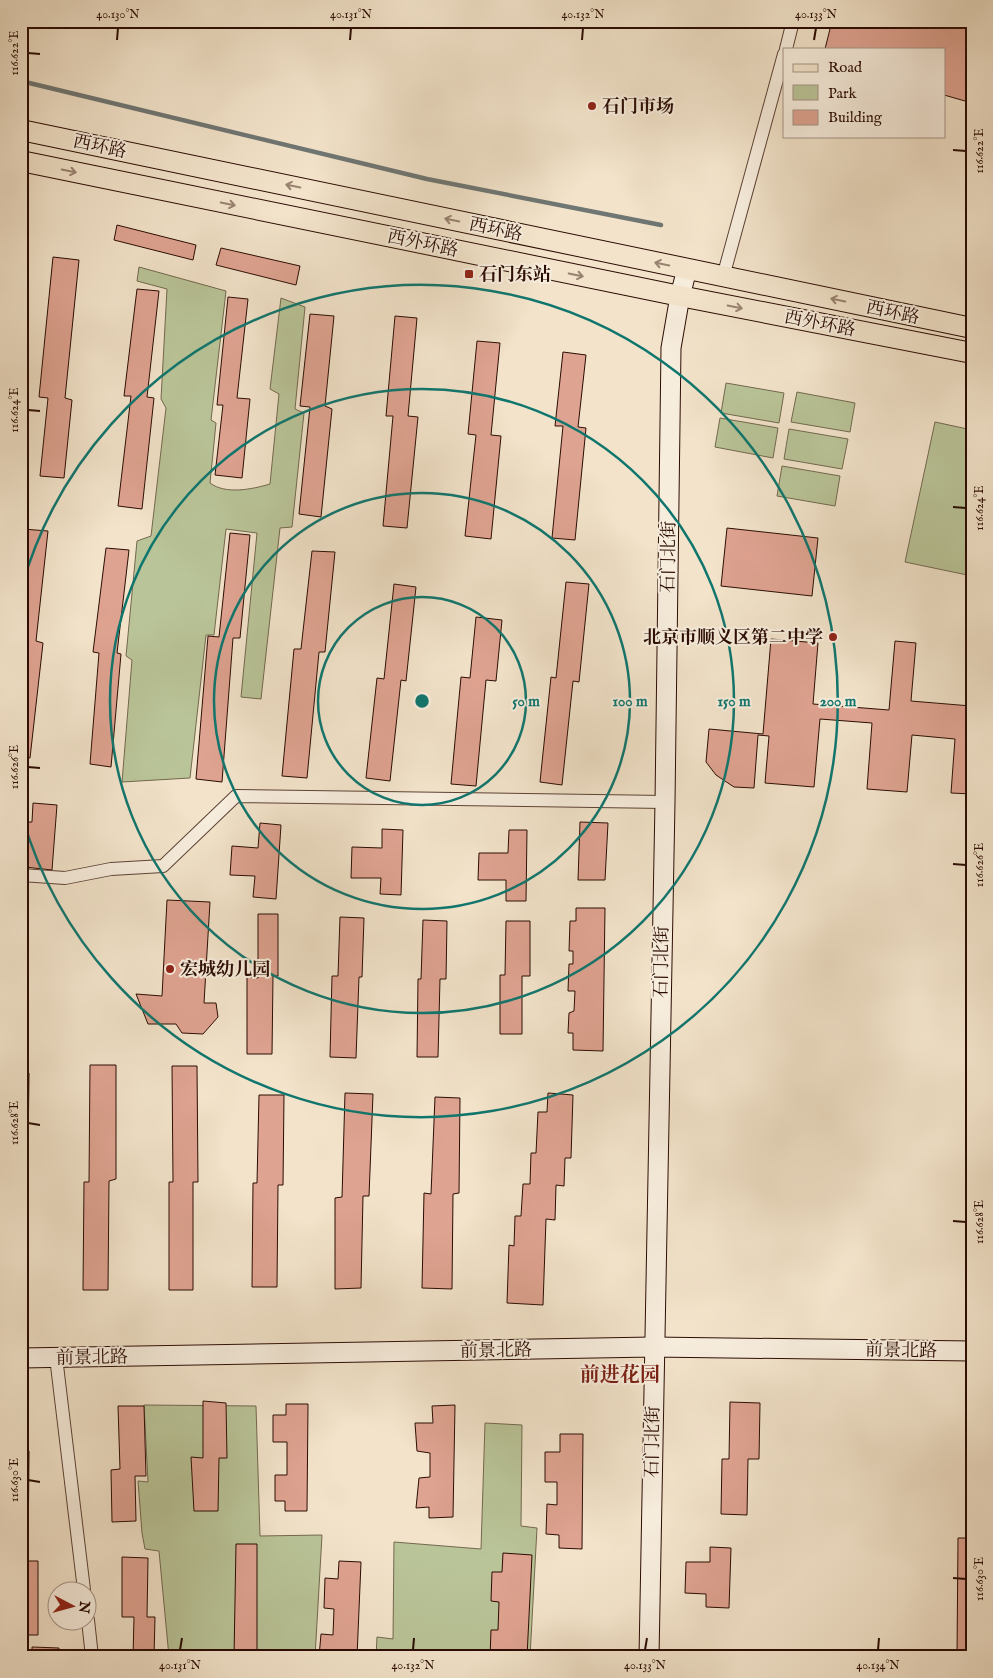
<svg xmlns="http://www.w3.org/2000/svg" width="993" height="1678" font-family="'IM FELL English','Noto Serif SC',serif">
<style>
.green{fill:#b9c498;stroke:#72684e}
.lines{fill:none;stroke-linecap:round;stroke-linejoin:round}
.stream{stroke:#6f7673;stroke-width:4.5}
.building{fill:#dfa391;stroke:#2b0c03}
.street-casing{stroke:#5d4235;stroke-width:14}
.secondary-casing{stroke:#2b0c03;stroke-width:21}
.primary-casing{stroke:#2b0c03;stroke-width:22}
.street{stroke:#f7eddd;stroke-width:12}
.secondary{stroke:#f7eddd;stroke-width:19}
.primary{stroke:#f2e3ca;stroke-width:20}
.oneway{stroke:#988270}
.ticks{fill:none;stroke:#2b0c03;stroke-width:2}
.ring{fill:none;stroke:#0f766e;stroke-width:2.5}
.poi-dot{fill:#8f2418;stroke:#f7eddd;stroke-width:2}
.labels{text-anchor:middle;stroke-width:4;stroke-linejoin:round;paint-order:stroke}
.poi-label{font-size:18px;font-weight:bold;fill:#2b0c03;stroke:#f7eddd;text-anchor:start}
.street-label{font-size:18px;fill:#2b0c03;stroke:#f7eddd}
.quarter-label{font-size:20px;font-weight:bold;fill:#7a1f14;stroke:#f7eddd}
.centre{fill:#0f766e;stroke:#f7eddd;stroke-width:2.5}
.ring-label{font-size:15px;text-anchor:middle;font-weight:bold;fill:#0f766e;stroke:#f7eddd;stroke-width:4;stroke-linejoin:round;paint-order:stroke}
.neatline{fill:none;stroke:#2b0c03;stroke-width:2}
.ticks-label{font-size:12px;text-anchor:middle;fill:#2b0c03}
</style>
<rect width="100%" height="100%" fill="#f2e3ca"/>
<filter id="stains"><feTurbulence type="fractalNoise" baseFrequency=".004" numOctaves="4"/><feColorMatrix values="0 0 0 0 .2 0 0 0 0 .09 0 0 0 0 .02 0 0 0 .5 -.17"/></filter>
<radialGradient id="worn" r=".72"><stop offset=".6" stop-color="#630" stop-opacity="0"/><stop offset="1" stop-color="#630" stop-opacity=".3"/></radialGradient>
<g class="green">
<path d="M 139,267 L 226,291 L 211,420 L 216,423 L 210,483 C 226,495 253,489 270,484 L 279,394 L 270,389 L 281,298 L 305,307 L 295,409 L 304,413 L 292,527 L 280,528 L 261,699 L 241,697 L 257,533 L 226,529 L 214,635 L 206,635 L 190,778 L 122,782 L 132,660 L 126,656 L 137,541 L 151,536 L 166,408 L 161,399 L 167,289 L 137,281 Z"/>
<polygon points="726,383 784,393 779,423 721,413"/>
<polygon points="797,392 855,403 850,432 791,422"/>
<polygon points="720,418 778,428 773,458 715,447"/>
<polygon points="935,422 972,430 972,576 905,562"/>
<polygon points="789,429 848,439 842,469 784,459"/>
<polygon points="782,466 840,476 835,506 777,496"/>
<polygon points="144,1405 256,1406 260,1536 322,1535 315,1657 169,1657 159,1551 145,1549 142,1533 138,1481 148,1482"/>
<polygon points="485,1423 522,1425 521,1526 537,1528 530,1657 376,1657 377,1637 393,1639 394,1542 481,1549"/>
</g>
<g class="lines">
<polyline class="stream" points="21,81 427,179 661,225"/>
</g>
<g class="building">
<polygon points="832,21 972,21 972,103 944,95 944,49 825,49"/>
<polygon points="117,225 196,245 193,260 114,240"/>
<polygon points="221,248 300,266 296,285 216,265"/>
<polygon points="53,257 79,260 65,398 72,400 64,478 40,476 48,398 39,397"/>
<polygon points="137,289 159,291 147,397 154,398 142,509 118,506 131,396 124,396"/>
<polygon points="228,297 248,299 237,398 250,399 242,478 215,475 223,405 217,405"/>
<polygon points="310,314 334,316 325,406 332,409 321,517 299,514 310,407 300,406"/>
<polygon points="395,316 417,318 408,416 418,417 407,528 383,526 393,416 386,416"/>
<polygon points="477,341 500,343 491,435 501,436 491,539 465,536 476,435 468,434"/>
<polygon points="563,352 586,355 578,427 586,428 575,540 552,538 563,426 555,426"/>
<polygon points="727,528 818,538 812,596 721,586"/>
<polygon points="23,529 48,531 36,641 43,643 30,758 21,757 21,549"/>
<polygon points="230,533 250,535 240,638 233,638 222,782 196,779 208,636 219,637"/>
<polygon points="106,548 129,550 117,653 121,654 111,767 90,764 99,653 93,652"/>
<polygon points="312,551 335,552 325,652 319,652 307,778 282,776 294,649 301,649"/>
<polygon points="566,582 589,584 579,682 573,681 562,785 540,782 551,677 556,678"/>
<polygon points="394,584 416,587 406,681 401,680 390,781 366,778 377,678 384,679"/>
<polygon points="476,617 502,620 496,681 486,680 476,786 451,784 461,677 470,678"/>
<polygon points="771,639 818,643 813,704 889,710 895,641 916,643 911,701 971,706 972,702 972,794 951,793 955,739 912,735 907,792 867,789 872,723 820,719 814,787 765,783 769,736 758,735 754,788 734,787 716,775 706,762 709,729 763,734"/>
<polygon points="33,803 57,805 52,870 25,867 26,847 21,847 21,822 32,822"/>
<polygon points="580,822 608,823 605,880 578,880"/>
<polygon points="260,823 281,825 276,899 253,897 255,876 230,875 232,846 258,848"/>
<polygon points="382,829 403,830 401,895 380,894 381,878 351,878 352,847 382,848"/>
<polygon points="509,830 527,830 526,901 506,901 506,880 478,880 479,853 508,853"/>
<polygon points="167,900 210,902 204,1003 216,1003 218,1017 203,1034 182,1033 176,1024 148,1024 136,994 162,996"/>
<polygon points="576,908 605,908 603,1051 573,1050 573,1033 568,1033 569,1013 574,1011 575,991 568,991 569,964 573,964 573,951 569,951 570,921 576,921"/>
<polygon points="258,914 278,914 278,976 273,976 272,1054 247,1054 247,977 258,978"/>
<polygon points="340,917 364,918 362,977 359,977 356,1058 330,1057 332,976 338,976"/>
<polygon points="423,920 447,921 446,979 440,979 438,1057 417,1057 418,979 421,979"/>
<polygon points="506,921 530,921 530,976 522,976 522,1034 500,1034 500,975 505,975"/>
<polygon points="90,1065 116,1065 116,1179 109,1181 108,1290 83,1290 84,1182 89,1182"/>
<polygon points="172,1066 197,1066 198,1182 193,1182 193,1290 169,1290 169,1182 173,1182"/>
<polygon points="21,1073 29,1073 28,1153 21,1153"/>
<polygon points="345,1093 373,1094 369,1196 363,1196 361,1288 335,1289 335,1198 342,1197"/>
<polygon points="548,1093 573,1095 571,1158 565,1158 564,1186 556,1185 555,1220 546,1219 543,1305 507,1303 509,1245 514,1246 515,1216 521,1216 523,1184 530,1184 531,1153 536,1153 538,1112 547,1112"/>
<polygon points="259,1095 284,1095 283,1185 278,1185 277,1287 252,1287 253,1183 257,1183"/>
<polygon points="435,1097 460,1098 459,1193 453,1194 452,1289 422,1288 424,1193 431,1194"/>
<rect x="21" y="1186" width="5" height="104"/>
<polygon points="203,1401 226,1403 227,1458 219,1458 218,1511 194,1511 191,1457 203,1458"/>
<polygon points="730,1402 760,1403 759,1459 748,1459 747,1515 721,1514 722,1459 729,1459"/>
<polygon points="286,1404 308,1404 307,1511 285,1511 285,1501 275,1501 275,1475 287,1475 287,1442 273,1442 273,1415 286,1415"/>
<polygon points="455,1405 453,1517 429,1518 429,1507 416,1508 419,1478 430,1477 430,1453 417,1451 415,1423 433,1423 432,1406"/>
<polygon points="118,1406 144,1406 146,1476 135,1476 136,1521 112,1522 111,1470 120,1469"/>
<polygon points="560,1434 583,1434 582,1549 559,1548 559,1535 546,1534 547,1504 557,1505 557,1482 545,1482 545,1452 560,1452"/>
<polygon points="21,1451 29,1451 28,1561 38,1561 38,1635 21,1635"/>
<polygon points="958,1538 972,1538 972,1657 957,1657"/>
<polygon points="236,1544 257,1544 257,1657 234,1657"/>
<polygon points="710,1547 731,1548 729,1608 706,1607 706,1594 685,1593 686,1562 710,1562"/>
<polygon points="503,1553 532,1555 527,1657 490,1657 491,1630 498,1630 499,1602 491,1601 492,1572 502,1572"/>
<polygon points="122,1557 148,1558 147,1617 155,1617 154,1657 133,1657 134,1617 122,1617"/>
<polygon points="339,1561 361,1562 357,1657 319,1657 321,1634 333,1635 334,1609 324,1608 325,1578 338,1579"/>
<polygon points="32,1647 59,1648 59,1657 32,1657"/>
</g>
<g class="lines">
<defs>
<g id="street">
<polyline points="786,49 793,21"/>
<polyline points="723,277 784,54"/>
<polyline points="21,875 65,878 111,869 163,866 236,796 665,802"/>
<polyline points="56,1357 84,1590"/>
<polyline points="88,1620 92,1657"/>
</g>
<g id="secondary">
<polyline points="21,1358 653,1347 972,1351"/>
<polyline points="649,1657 665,802 671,348 680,296 687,269"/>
</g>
<g id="primary">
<polyline points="21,130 972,328"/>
<polyline points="21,161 680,296 972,353"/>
</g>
</defs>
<use href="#street" class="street-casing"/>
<use href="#secondary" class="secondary-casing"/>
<use href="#primary" class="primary-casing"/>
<use href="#street" class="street"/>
<use href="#secondary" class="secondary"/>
<use href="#primary" class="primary"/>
</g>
<defs><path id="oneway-shaft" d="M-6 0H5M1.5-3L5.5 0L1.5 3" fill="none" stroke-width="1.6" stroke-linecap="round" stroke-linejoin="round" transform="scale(1.25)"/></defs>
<g class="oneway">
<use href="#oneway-shaft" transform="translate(69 171) rotate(12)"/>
<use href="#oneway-shaft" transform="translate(293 186) rotate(-168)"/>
<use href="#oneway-shaft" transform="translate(228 204) rotate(12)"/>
<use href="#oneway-shaft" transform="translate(452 220) rotate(-168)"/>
<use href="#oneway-shaft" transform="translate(662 264) rotate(-168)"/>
<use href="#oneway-shaft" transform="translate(576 275) rotate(12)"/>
<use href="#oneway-shaft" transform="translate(838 300) rotate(-168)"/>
<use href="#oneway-shaft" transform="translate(735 307) rotate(11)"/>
</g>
<path class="ticks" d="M 117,40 L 118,28M 350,40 L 351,28M 582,40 L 583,28M 814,40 L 816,28M 28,53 L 40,54M 953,150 L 966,151M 28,410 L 40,411M 953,507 L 966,508M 28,767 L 40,768M 953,864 L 966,865M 28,1123 L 40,1125M 953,1221 L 966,1222M 28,1480 L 40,1482M 953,1578 L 966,1579M 180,1650 L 182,1638M 413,1650 L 414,1638M 645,1650 L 647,1638M 878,1650 L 879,1638"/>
<g class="ring">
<circle cx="422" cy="701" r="104"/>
<circle cx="422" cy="701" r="208"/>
<circle cx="422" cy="701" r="312"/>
<path d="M22 586A416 416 0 1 1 22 816"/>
</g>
<g class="poi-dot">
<circle cx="592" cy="106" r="5"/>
<rect x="464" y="269" width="10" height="10" rx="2.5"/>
<circle cx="833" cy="637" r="5"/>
<circle cx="170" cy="969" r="5"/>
</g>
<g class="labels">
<g class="poi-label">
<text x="602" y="112">石门市场</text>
<text x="479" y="280">石门东站</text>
<text x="823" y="643" text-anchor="end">北京市顺义区第二中学</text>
<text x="180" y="975">宏城幼儿园</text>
</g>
<g class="street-label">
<text transform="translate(100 146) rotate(12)" y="6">西环路</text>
<text transform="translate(496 229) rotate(12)" y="6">西环路</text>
<text transform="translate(423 243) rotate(12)" y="6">西外环路</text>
<text transform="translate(893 312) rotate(12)" y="6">西环路</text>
<text transform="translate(820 323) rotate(11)" y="6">西外环路</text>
<text transform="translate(668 557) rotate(-89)" y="6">石门北街</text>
<text transform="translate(661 962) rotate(-89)" y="6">石门北街</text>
<text transform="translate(496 1350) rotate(-1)" y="6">前景北路</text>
<text transform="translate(901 1350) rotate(1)" y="6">前景北路</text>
<text transform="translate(92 1357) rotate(-1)" y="6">前景北路</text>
<text transform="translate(652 1442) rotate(-89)" y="6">石门北街</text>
</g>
<g class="quarter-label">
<text x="620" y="1381">前进花园</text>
</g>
</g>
<circle cx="422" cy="701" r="8" class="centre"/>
<g class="ring-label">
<text x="526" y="706">50 m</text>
<text x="630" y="706">100 m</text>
<text x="734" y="706">150 m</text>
<text x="838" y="706">200 m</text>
</g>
<rect width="993" height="1678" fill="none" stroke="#f2e3ca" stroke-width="55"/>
<rect x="783" y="48" width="162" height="90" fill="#f7eddd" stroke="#a59386"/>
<rect x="793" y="64" width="25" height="8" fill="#f2e3ca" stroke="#a59386"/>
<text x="828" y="72" font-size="15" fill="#2b0c03">Road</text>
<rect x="793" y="85" width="25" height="15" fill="#b9c498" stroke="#a59386"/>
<text x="828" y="98" font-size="15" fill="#2b0c03">Park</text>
<rect x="793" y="110" width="25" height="15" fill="#dfa391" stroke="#a59386"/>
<text x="828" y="122" font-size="15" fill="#2b0c03">Building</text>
<g transform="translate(72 1606) rotate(96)"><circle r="24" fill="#f7eddd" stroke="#a59386"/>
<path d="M0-4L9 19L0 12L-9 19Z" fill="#8f2418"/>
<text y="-8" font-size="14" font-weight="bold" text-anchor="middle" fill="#2b0c03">N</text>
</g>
<rect x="28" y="28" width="938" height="1622" class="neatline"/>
<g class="ticks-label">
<text x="118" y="18">40.130°N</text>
<text x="351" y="18">40.131°N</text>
<text x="583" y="18">40.132°N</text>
<text x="816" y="18">40.133°N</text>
<text transform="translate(14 53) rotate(-90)" y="4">116.622°E</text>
<text transform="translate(979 151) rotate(-90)" y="4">116.622°E</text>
<text transform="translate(14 410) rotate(-90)" y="4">116.624°E</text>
<text transform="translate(979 508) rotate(-90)" y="4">116.624°E</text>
<text transform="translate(14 767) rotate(-90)" y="4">116.626°E</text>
<text transform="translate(979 865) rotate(-90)" y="4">116.626°E</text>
<text transform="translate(14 1123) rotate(-90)" y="4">116.628°E</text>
<text transform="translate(979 1222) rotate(-90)" y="4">116.628°E</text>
<text transform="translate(14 1480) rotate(-90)" y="4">116.630°E</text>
<text transform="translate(979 1579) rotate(-90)" y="4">116.630°E</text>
<text x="180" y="1669">40.131°N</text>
<text x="413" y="1669">40.132°N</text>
<text x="645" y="1669">40.133°N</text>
<text x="878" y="1669">40.134°N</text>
</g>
<rect width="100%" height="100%" filter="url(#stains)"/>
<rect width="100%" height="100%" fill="url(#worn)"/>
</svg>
